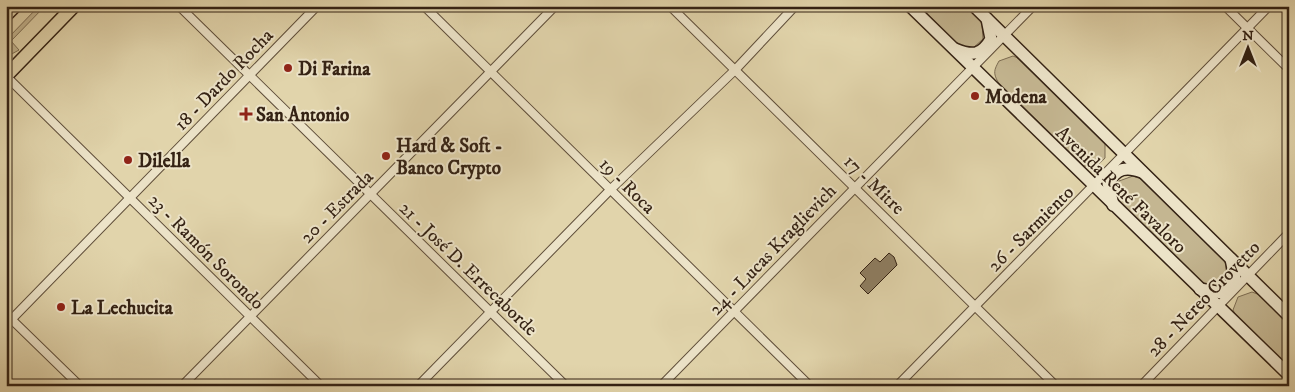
<svg xmlns="http://www.w3.org/2000/svg" width="1295" height="392" font-family="'IM FELL DW Pica',serif">
<style>
.green{fill:#c4b691;stroke:#7c6c52}
.building{fill:#8e7f63;stroke:#342214}
.lines{fill:none;stroke-linecap:round;stroke-linejoin:round}
.street-casing{stroke:#5f4e3a;stroke-width:10}
.secondary-casing{stroke:#342214;stroke-width:14}
.primary-casing{stroke:#342214;stroke-width:15}
.street{stroke:#ece3c8;stroke-width:8}
.secondary{stroke:#ece3c8;stroke-width:11}
.primary{stroke:#e1d4ab;stroke-width:12}
.poi-dot{fill:#8f2418;stroke:#ece3c8;stroke-width:2}
.labels{text-anchor:middle;stroke-width:4;stroke-linejoin:round;paint-order:stroke}
.poi-label{font-size:19px;font-weight:bold;fill:#342214;stroke:#ece3c8;text-anchor:start}
.street-label{font-size:19px;fill:#342214;stroke:#ece3c8}
</style>
<rect width="100%" height="100%" fill="#e1d4ab"/>
<filter id="stains"><feTurbulence type="fractalNoise" baseFrequency=".004" numOctaves="4"/><feColorMatrix values="0 0 0 0 .2 0 0 0 0 .09 0 0 0 0 .02 0 0 0 .5 -.17"/></filter>
<radialGradient id="worn" r=".72"><stop offset=".6" stop-color="#630" stop-opacity="0"/><stop offset="1" stop-color="#630" stop-opacity=".3"/></radialGradient>
<g class="green">
<polygon points="39,6 45,6 11,41 19,50 6,57 6,37 8,38"/>
<polygon points="919,6 965,6 982,23 983,39 973,48 961,47"/>
<path d="M 1013,56 L 1020,59 L 1105,142 L 1105,158 C 1098,166 1094,167 1084,166 L 998,82 C 993,73 994,70 999,61 Z"/>
<path d="M 1133,176 L 1141,179 L 1226,262 L 1226,278 C 1219,286 1215,287 1204,286 L 1118,202 L 1114,194 L 1119,181 Z"/>
<polygon points="1252,292 1260,295 1289,324 1289,368 1237,318 1233,310 1238,297"/>
</g>
<polygon class="building" points="889,253 894,257 897,265 868,294 860,286 866,279 860,273 875,258 880,262"/>
<g class="lines">
<defs>
<g id="street">
<polyline points="179,6 566,386"/>
<polyline points="424,6 810,386"/>
<polyline points="670,6 1056,386"/>
<polyline points="1225,6 1289,69"/>
<polyline points="6,76 321,386"/>
<polyline points="6,314 80,386"/>
<polyline points="6,325 317,6"/>
<polyline points="182,386 555,6"/>
<polyline points="418,386 610,190 735,70 795,6"/>
<polyline points="661,386 1033,6"/>
<polyline points="897,386 1269,6"/>
<polyline points="1141,386 1289,233"/>
</g>
<g id="secondary">
<polyline points="910,6 1289,375"/>
<polyline points="974,6 1289,316"/>
<path d="M 955,49 C 972,56 981,56 991,39 L 987,19"/>
<path d="M 1113,205 L 1108,183 C 1117,168 1126,166 1142,172"/>
<polyline points="1200,289 1222,293 1229,287 1235,278 1231,259"/>
</g>
<g id="primary">
<polyline points="6,15 15,6"/>
<polyline points="6,76 74,6"/>
</g>
</defs>
<use href="#street" class="street-casing"/>
<use href="#secondary" class="secondary-casing"/>
<use href="#primary" class="primary-casing"/>
<use href="#street" class="street"/>
<use href="#secondary" class="secondary"/>
<use href="#primary" class="primary"/>
</g>
<g class="poi-dot">
<circle cx="288" cy="68" r="5"/>
<circle cx="975" cy="96" r="5"/>
<path d="M243.5 106.5h5v5h5v5h-5v5h-5v-5h-5v-5h5z"/>
<circle cx="386" cy="156" r="5"/>
<circle cx="128" cy="160" r="5"/>
<circle cx="61" cy="307" r="5"/>
</g>
<g class="labels">
<g class="poi-label">
<text x="298" y="75">Di Farina</text>
<text x="985" y="103">Modena</text>
<text x="256" y="121">San Antonio</text>
<text x="396" y="152">Hard &amp; Soft -<tspan x="396" dy="22">Banco Crypto</tspan></text>
<text x="138" y="167">Dilella</text>
<text x="71" y="314">La Lechucita</text>
</g>
<g class="street-label">
<text transform="translate(223 79) rotate(-46)" y="7">18 - Dardo Rocha</text>
<text transform="translate(875 184) rotate(44)" y="7">17 - Mitre</text>
<text transform="translate(628 185) rotate(45)" y="7">19 - Roca</text>
<text transform="translate(1122 189) rotate(44)" y="7">Avenida René Favaloro</text>
<text transform="translate(336 206) rotate(-45)" y="7">20 - Estrada</text>
<text transform="translate(1030 228) rotate(-45)" y="7">26 - Sarmiento</text>
<text transform="translate(772 249) rotate(-46)" y="7">24 - Lucas Kraglievich</text>
<text transform="translate(207 251) rotate(45)" y="7">23 - Ramón Sorondo</text>
<text transform="translate(469 268) rotate(44)" y="7">21 - José D. Errecaborde</text>
<text transform="translate(1203 298) rotate(-46)" y="7">28 - Nereo Crovetto</text>
</g>
</g>
<rect width="1295" height="392" fill="none" stroke="#e1d4ab" stroke-width="25"/>
<rect x="8" y="8" width="1280" height="377" fill="none" stroke="#342214" stroke-width="2.5"/>
<rect x="12" y="12" width="1270" height="367" fill="none" stroke="#342214"/>
<g transform="translate(1248 48)" stroke="#ece3c8" stroke-width="4" paint-order="stroke">
<path d="M0-4L9 19L0 12L-9 19Z" fill="#342214"/>
<text y="-8" font-size="14" font-weight="bold" text-anchor="middle" fill="#342214">N</text>
</g>
<rect width="100%" height="100%" filter="url(#stains)"/>
<rect width="100%" height="100%" fill="url(#worn)"/>
</svg>
